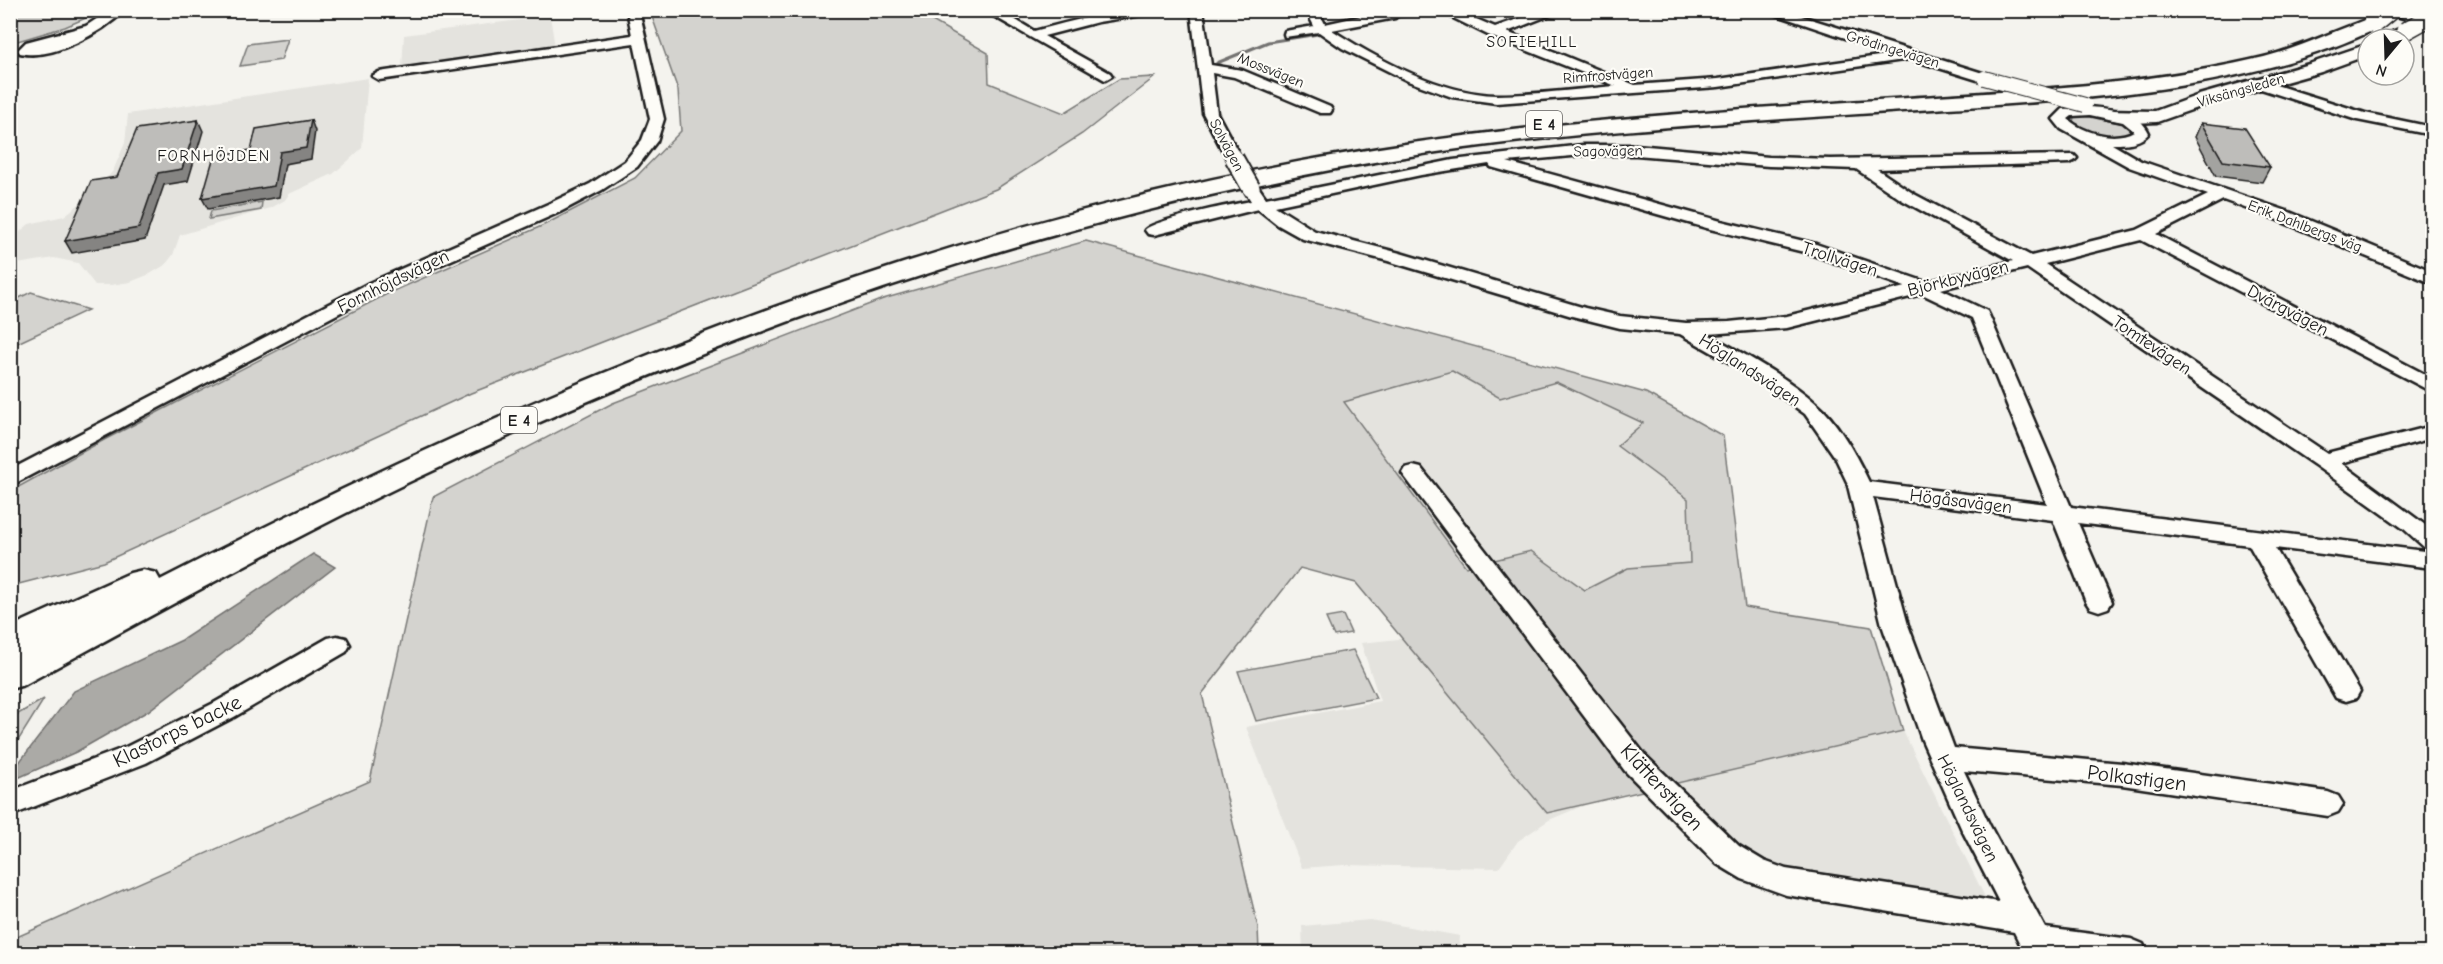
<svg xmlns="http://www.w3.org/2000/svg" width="2443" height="964" font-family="'Comic Neue',sans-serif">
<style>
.built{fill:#e4e3de}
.green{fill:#d4d3cf;stroke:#787876;stroke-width:1.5;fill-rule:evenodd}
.water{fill:#abaaa6;stroke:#72716f;stroke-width:1.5}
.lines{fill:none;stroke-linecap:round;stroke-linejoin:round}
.stream{stroke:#72716f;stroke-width:3}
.minor-casing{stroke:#1c1c1c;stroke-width:5}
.major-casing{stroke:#1c1c1c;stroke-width:5}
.highway-casing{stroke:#1c1c1c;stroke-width:5}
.minor{fill:#fdfcf7;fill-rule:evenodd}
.major{fill:#fdfcf7;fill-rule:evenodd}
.highway{fill:#fdfcf7;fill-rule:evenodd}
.minor-bridge-far1-casing{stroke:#1c1c1c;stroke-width:16;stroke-linecap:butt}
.minor-bridge-casing{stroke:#1c1c1c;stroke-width:21;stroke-linecap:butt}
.major-bridge-casing{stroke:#1c1c1c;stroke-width:20;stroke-linecap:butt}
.highway-bridge-casing{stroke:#1c1c1c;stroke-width:23;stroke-linecap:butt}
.minor-bridge-far1{stroke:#fdfcf7;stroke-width:14}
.minor-bridge{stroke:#fdfcf7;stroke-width:17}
.major-bridge{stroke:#fdfcf7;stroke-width:17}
.highway-bridge{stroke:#fdfcf7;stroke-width:20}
.wall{fill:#a3a3a0;stroke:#1c1c1c;stroke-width:1.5}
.shaded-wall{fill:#858482;stroke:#1c1c1c;stroke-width:1.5}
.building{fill:#bebdba;stroke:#1c1c1c;stroke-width:1.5}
.labels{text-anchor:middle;stroke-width:4.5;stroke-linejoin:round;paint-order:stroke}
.far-street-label{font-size:15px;fill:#1c1c1c;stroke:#fdfcf7}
.far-neighbourhood-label{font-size:16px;letter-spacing:1.5px;fill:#1c1c1c;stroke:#fdfcf7}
.shield{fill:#fdfcf7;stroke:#605f5e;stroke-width:1.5}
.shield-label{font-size:16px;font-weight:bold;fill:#1c1c1c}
.street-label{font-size:18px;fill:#1c1c1c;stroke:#fdfcf7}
.near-street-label{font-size:21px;fill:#1c1c1c;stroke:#fdfcf7}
</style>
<rect width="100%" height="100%" fill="#f4f3ee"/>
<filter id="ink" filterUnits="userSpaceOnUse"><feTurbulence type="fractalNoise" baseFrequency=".0167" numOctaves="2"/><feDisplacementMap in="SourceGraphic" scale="12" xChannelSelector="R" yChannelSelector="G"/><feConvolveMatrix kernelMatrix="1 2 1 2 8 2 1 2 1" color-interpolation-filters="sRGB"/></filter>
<g filter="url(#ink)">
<g class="built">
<polygon points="729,11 800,11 771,18 734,15"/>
<polygon points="550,16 555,47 402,68 404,35"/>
<polygon points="368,78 362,148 348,161 333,174 289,194 285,200 271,208 180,235 173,255 165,265 150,274 130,282 111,285 95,285 78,263 54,258 11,265 10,248 15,236 29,224 64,216 96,191 113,171 125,143 128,114"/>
<polygon points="1452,371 1500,398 1556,382 1644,423 1617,446 1688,499 1691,563 1628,568 1585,590 1531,551 1466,567 1344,402"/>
<polygon points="1511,627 1632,785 1549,820 1518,841 1499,868 1344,865 1302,868 1246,727 1380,701 1361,643"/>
<polygon points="1903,731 1988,903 1769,869 1733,847 1674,783"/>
<polygon points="1370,920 1460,936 1459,953 1303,953 1302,926"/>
</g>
<g class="green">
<polygon points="11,10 102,10 102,11 65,27 11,43"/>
<polygon points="650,11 729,11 734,15 771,18 800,11 915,11 988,53 989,83 1064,113 1119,79 1155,77 1082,134 996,189 471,393 104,562 11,586 11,491 104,440 387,294 544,225 635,178 681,131 678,90"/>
<polygon points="288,39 281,60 240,66 248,44"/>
<path d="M 2087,114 L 2122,121 L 2131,128 L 2131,131 C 2115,141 2086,134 2073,122 L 2074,117 Z"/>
<polygon points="262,202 261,210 209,219 211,211"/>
<path d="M 1086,241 L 1646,393 L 1723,436 L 1745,607 L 1871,627 L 1903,731 L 1547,813 L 1356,583 L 1300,568 L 1202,694 L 1258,927 L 1259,953 L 11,954 L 10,940 L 370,781 L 433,497 L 613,403 L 883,299 ZM 1452,371 L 1500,398 L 1556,382 L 1643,423 L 1617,446 L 1688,499 L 1690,563 L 1628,568 L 1585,590 L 1531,551 L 1466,567 L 1344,402 Z"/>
<polygon points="31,292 88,310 11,346 11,302"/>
<polygon points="1343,615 1351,633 1334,636 1326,618"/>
<polygon points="1353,650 1376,698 1256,721 1238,671"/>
<polygon points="44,699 11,752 11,718"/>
</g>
<polygon class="water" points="313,554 335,567 148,711 76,752 11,781 11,773 74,691 182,640"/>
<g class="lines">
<g class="stream">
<polyline points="1364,23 1409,15 1412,10"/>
<polyline points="1335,30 1349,26"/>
<polyline points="1217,63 1268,42 1318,34"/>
</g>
<defs>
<g id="minor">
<path d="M 110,10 L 125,10 C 103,32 52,61 20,53 L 18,50 L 26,42 L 86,26 Z"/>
<polygon points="627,10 639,10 664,119 657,141 637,167 602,190 560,212 381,291 10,486 10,470 369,283 548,204 590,184 625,161 642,140 650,119 634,43 379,80 372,76 379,72 632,35"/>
<path d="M 983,10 L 999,10 L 1034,31 C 1076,20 1111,10 1154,10 L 1148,14 L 1098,22 L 1044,36 L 1110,73 L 1112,76 L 1105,80 Z"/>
<polygon points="1191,10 1203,10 1211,65 1242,70 1330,107 1332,110 1330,113 1320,113 1234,77 1212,73 1217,113 1239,154 1236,157 1226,157 1203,113"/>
<path d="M 1306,10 L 1318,10 L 1325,24 L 1389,10 L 1402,10 L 1395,18 L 1332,30 C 1377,59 1442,94 1497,95 C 1536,95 1577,89 1616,86 L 1488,35 L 1437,10 L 1455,10 L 1495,27 L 1544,10 L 1563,10 L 1507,32 L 1635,85 L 1718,79 L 1893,54 L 1762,10 L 1782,10 L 1989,75 L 1991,78 L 1984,82 L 1910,59 L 1718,87 L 1496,103 L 1452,97 L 1408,81 L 1342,48 L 1319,32 L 1285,37 L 1284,34 L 1285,31 L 1314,26 Z"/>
<polygon points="2378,10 2400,10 2432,19 2432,27"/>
<polygon points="2260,80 2365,113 2432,127 2432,135 2357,120 2255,87 2253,84"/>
<path d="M 2090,107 C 2112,109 2139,111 2149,133 C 2140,144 2125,144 2112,144 L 2141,161 L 2287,211 L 2432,271 L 2432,282 L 2426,281 L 2275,219 L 2223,200 L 2156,234 L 2432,378 L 2432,392 L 2141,240 L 2045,264 L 2327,453 L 2432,426 L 2432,438 L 2341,463 L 2432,530 L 2432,550 L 2424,547 L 2404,529 L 2316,466 L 2027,268 L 1941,289 L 1987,311 L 1989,315 L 2071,507 L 2432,552 L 2432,568 L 2275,548 L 2360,691 L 2356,698 L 2346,701 L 2336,698 L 2249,545 L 2078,523 L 2112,602 L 2108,608 L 2099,611 L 2090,608 L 2086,602 L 2053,520 L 1873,497 L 1908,625 L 1954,748 L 2122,763 L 2328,792 L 2338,796 L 2343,804 L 2338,812 L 2328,816 L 2122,785 L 1964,771 L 1990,826 L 2045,928 L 2131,939 L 2143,944 L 2147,954 L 2025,954 L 2014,932 L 1786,895 L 1742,879 L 1717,864 L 1625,771 L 1402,473 L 1405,468 L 1413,466 L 1421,468 L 1645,755 L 1739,846 L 1764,861 L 1786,869 L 1999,902 L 1962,830 L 1922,740 L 1882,625 L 1847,482 L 1835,457 L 1805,414 L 1746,372 L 1680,334 L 1620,328 L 1572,316 L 1388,261 L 1303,239 L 1278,225 L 1258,209 L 1154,235 L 1148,234 L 1145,230 C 1153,220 1234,204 1251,201 L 1243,188 L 1251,183 L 1257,185 L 1266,198 L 1453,160 L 1583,145 L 1636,145 L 1769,157 L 1830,159 L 2074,155 L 2077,158 L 2074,161 L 2069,163 L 1877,169 L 1914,194 L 2031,256 L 2137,230 L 2208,195 L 2129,167 L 2061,129 L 2053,119 L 2063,109 ZM 2090,115 L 2123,122 L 2134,131 C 2115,142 2083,133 2068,119 L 2072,116 ZM 1583,155 L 1636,155 L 1769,166 L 1856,169 L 1902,200 L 2013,261 L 1926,282 L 1816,244 L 1721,221 L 1507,162 ZM 1489,164 L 1491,167 L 1710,229 L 1804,252 L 1905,287 L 1787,316 L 1729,322 L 1686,323 L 1620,316 L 1585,308 L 1400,253 L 1315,231 L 1275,206 L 1421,175 ZM 1922,294 L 1972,318 L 2047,504 L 1869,482 C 1858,459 1838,422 1818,405 C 1786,376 1745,355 1708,334 L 1787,328 Z"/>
<polygon points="337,636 346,638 350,645 346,652 234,717 146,763 10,816 10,791 126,747 214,703 328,638"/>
</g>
<g id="major">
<path d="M 2405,26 L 2411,28 L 2413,31 C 2405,41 2394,39 2382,39 L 2384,36 Z"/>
<polygon points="2368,44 2368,55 2321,72 2211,103 2157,122 2132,123 2104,118 2102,114 2104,110 2155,111 2199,95 2309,64"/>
</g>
<path id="highway" d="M 2373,17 L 2380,19 L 2382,23 L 2380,27 C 2243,94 2068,100 1918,110 C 1744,122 1569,130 1398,158 C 1053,215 724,332 409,482 C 278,545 151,616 24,685 L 10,689 L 10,657 L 15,655 L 10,656 L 10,627 L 130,573 L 143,570 L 156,573 L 160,580 C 553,377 971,207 1412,143 C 1576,119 1742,109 1908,98 C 2026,90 2149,85 2264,57 C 2302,47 2336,30 2373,17 Z"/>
</defs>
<use href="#minor" class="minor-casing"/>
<use href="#major" class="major-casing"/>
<use href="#highway" class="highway-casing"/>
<use href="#minor" class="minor"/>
<use href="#major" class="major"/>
<use href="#highway" class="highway"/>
<defs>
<g id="minor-bridge-far1">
<polyline points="1984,78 2085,105"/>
<polyline points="1231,154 1234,160"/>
</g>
<polyline id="minor-bridge" points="1234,158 1251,188"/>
<polyline id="major-bridge" points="2405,31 2432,16"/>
<polyline id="highway-bridge" points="2373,23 2389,10"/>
</defs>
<use href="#minor-bridge-far1" class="minor-bridge-far1-casing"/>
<use href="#minor-bridge" class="minor-bridge-casing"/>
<use href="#major-bridge" class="major-bridge-casing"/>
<use href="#highway-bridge" class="highway-bridge-casing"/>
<use href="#minor-bridge-far1" class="minor-bridge-far1"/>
<use href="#minor-bridge" class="minor-bridge"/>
<use href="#major-bridge" class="major-bridge"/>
<use href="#highway-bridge" class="highway-bridge"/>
</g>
<polygon class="wall" points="2201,123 2270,167 2262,182 2216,176 2195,137"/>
<g class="shaded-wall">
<polygon points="198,120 203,131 188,181 164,185 145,240 72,253 65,241 158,173"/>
<polygon points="311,120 315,131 311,159 285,164 279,197 208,209 202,198 280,152"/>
</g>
<g class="building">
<polygon points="198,120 182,169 158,173 139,228 65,241 91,181 117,177 137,129"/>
<polygon points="311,120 306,148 280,152 274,186 202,198 214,156 251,150 256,129"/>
<polygon points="2201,123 2245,128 2270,167 2223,161"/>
</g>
</g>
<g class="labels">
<g class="far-street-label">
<text transform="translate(1893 49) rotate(17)" y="5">Grödingevägen</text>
<text transform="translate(1271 70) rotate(22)" y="5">Mossvägen</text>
<text transform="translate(1608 75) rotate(-4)" y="5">Rimfrostvägen</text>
<text transform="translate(2241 90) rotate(-16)" y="5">Viksängsleden</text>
<text transform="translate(1227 145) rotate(62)" y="5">Solvägen</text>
<text transform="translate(1608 151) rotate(-1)" y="5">Sagovägen</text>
<text transform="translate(2305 226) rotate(21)" y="5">Erik Dahlbergs väg</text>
</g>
<g class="far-neighbourhood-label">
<text x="1532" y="47">SOFIEHILL</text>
<text x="214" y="161">FORNHÖJDEN</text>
</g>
<g class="shield">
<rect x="1526" y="111" width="36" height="26" rx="4.5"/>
<rect x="501" y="407" width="36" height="26" rx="4.5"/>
</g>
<g class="shield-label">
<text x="1544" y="130">E 4</text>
<text x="519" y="426">E 4</text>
</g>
<g class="street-label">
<text transform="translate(1840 259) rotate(18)" y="6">Trollvägen</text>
<text transform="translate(1958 278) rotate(-14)" y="6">Björkbyvägen</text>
<text transform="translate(393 281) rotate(-26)" y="6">Fornhöjdsvägen</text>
<text transform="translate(2288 310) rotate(28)" y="6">Dvärgvägen</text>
<text transform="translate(2152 345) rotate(34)" y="6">Tomtevägen</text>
<text transform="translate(1750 370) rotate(33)" y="6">Höglandsvägen</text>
<text transform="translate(1961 501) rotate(7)" y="6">Högåsavägen</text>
<text transform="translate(1968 808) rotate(64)" y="6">Höglandsvägen</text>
</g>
<g class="near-street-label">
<text transform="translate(177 731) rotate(-26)" y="7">Klastorps backe</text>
<text transform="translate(2137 778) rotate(7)" y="7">Polkastigen</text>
<text transform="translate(1662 787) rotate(47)" y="7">Klätterstigen</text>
</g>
</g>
<rect width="2443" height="964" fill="none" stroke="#fdfcf7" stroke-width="36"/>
<rect x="18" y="18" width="2407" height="928" fill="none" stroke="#1c1c1c" stroke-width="2" filter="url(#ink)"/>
<g transform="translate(2386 57) rotate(199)"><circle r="28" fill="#fdfcf7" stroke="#a3a29f" stroke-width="1.5"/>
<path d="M0-4.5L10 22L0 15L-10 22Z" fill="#1c1c1c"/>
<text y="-9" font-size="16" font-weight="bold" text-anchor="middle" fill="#1c1c1c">N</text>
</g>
</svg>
